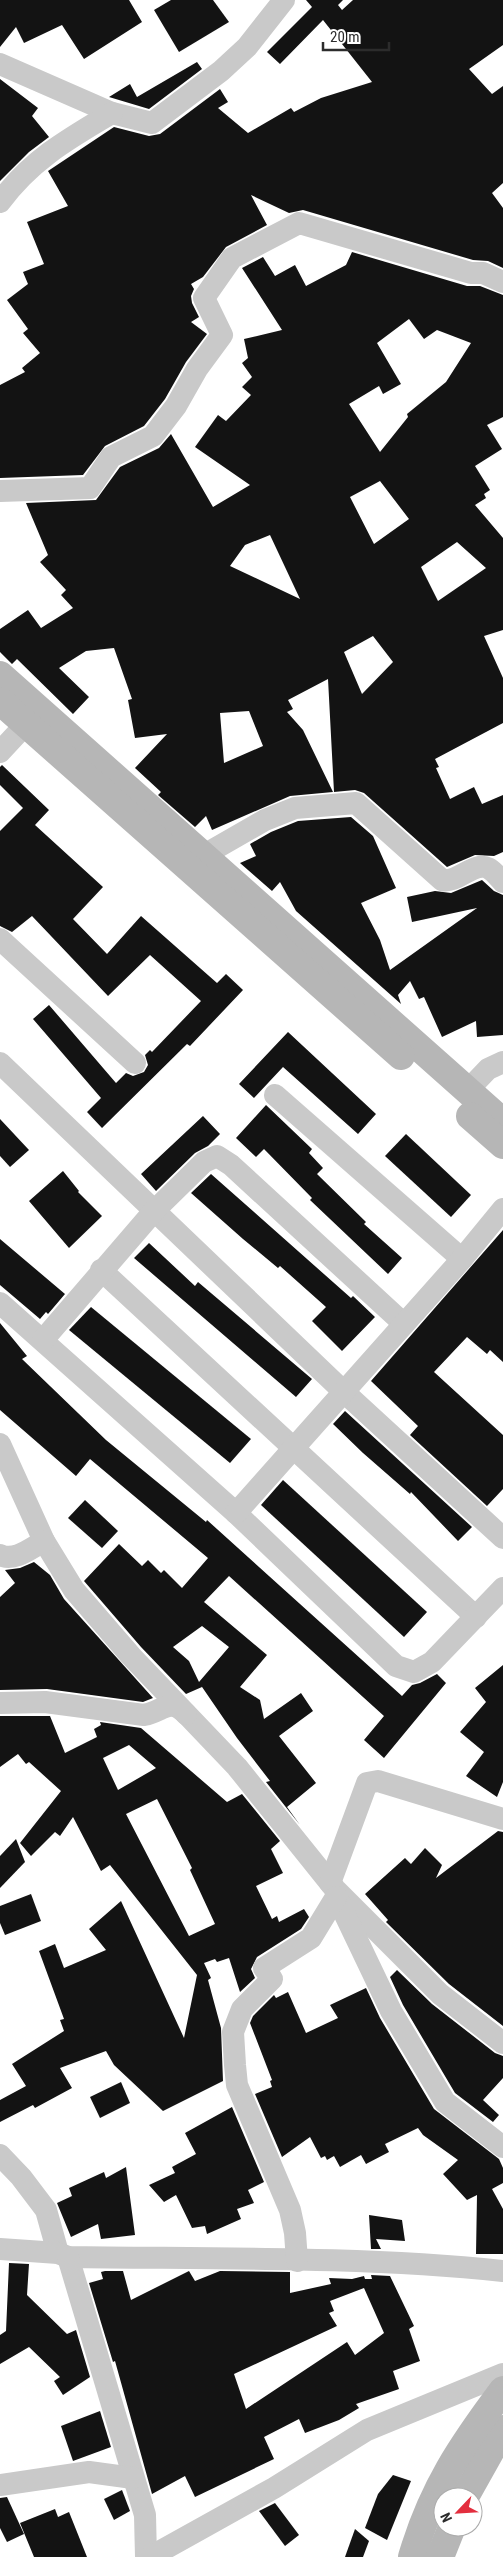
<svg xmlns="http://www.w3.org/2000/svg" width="503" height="2557" font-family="'Roboto Condensed',sans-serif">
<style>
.building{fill:#131313;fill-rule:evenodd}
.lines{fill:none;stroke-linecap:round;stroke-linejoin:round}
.street{stroke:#c9c9c9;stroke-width:22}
.secondary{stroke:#b6b6b6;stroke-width:28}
</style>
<rect width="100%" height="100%" fill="#fff"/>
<g class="building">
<polygon points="0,0 129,0 142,22 84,59 62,25 24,43 16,27 0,47"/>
<polygon points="171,0 213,0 229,22 179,52 154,10"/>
<polygon points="306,0 343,0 338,5 342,10 353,0 503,0 503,45 469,69 492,94 503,86 503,183 492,193 503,208 503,268 488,261 473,260 303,210 289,213 251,195 267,225 226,247 203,277 191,284 194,289 191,296 192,303 199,317 191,322 207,334 186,362 165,399 144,426 105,446 83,475 0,478 0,385 25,372 22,368 40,353 23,333 28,329 7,300 28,284 23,272 44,264 27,222 68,206 48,171 114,127 149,136 160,134 220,89 228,102 218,108 248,133 291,108 294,112 321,98 372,82 323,20 280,64 267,52 312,7"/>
<polygon points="197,62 202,69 149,109 109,97 130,84 137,97"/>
<polygon points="0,79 38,108 32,116 49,137 29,152 0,181"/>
<path d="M 352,252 L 467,286 L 480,286 L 503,295 L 503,417 L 487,425 L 502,449 L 475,466 L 490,490 L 484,494 L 486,498 L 475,505 L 503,538 L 503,630 L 484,636 L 503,678 L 503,723 L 435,759 L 439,767 L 436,768 L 450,799 L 474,787 L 482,804 L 503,795 L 503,852 L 494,856 L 475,855 L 447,867 L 364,793 L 355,790 L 334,792 L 328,679 L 288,700 L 293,709 L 287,712 L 303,730 L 333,792 L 290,796 L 212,830 L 206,816 L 195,827 L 158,795 L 161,792 L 135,768 L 167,734 L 135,738 L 128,700 L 132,699 L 114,648 L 86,651 L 59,668 L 89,697 L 73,714 L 17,659 L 12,664 L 0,652 L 0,629 L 28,610 L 41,628 L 73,608 L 61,595 L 66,590 L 40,562 L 48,555 L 26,503 L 96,500 L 120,467 L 159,448 L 171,434 L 213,507 L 250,485 L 195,447 L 218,415 L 226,421 L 251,395 L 242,387 L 252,377 L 242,363 L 248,358 L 244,339 L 282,330 L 242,268 L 263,257 L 275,276 L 295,265 L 306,286 L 346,265 ZM 409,319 L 424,339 L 437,330 L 471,343 L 446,382 L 407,414 L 408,417 L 380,452 L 349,404 L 379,386 L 383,394 L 401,384 L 377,343 ZM 380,481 L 409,519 L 374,544 L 350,497 ZM 270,535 L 300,599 L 230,566 L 245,545 ZM 457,542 L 486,568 L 438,601 L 421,567 ZM 373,636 L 393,662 L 362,694 L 344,652 ZM 249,711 L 263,746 L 224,763 L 220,713 Z"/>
<polygon points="2,765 49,810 35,825 103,887 73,919 107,954 141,916 217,983 226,974 243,990 190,1046 187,1044 102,1128 87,1112 101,1098 33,1019 49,1005 116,1083 126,1073 133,1076 144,1072 148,1065 145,1055 150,1050 152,1052 201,1001 150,955 108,996 32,916 12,932 0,926 0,831 23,808 0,785 0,767"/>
<polygon points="351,817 373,836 396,888 361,903 380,940 390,970 477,908 412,922 407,897 435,891 451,893 482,880 494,891 503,895 503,1035 477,1037 476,1021 442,1037 424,997 419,999 410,981 398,995 401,1004 296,911 280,882 272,891 240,863 256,856 250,844 271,832 298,821"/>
<polygon points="288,1032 376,1114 358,1134 283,1067 254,1098 239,1084"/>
<polygon points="266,1105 312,1149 309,1153 323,1168 317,1174 366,1222 364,1224 402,1258 388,1274 310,1200 312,1198 264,1149 256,1157 236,1138"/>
<polygon points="203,1116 220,1134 208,1146 195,1153 156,1191 141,1174"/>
<polygon points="0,1119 29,1150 10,1167 0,1156"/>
<polygon points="406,1134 471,1195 451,1217 385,1156"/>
<polygon points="63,1171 79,1191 78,1192 102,1216 69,1248 29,1201"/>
<polygon points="211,1174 351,1298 353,1296 375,1317 342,1351 312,1321 326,1307 280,1266 278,1268 243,1239 191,1193"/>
<polygon points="503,1230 503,1362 490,1350 487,1354 467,1337 434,1372 503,1435 503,1489 487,1506 410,1435 418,1426 371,1381"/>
<polygon points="0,1239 65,1294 48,1314 46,1312 40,1319 0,1285"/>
<polygon points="149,1243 195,1286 198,1282 312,1379 296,1397 134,1258"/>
<polygon points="91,1307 251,1439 230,1463 69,1330"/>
<path d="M 0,1323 L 27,1356 L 22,1359 L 106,1440 L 206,1522 L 207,1520 L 402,1696 L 412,1685 L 420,1683 L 437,1674 L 446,1683 L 384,1758 L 364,1740 L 384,1716 L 229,1576 L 204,1602 L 267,1655 L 240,1687 L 260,1700 L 264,1719 L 301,1693 L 313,1711 L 279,1736 L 316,1783 L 287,1807 L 300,1825 L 266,1782 L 270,1781 L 237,1738 L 200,1684 L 202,1687 L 186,1694 L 141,1647 L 84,1581 L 119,1544 L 142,1566 L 148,1560 L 161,1573 L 164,1570 L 182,1588 L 208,1558 L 90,1459 L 76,1476 L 0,1410 ZM 202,1626 L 229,1647 L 199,1682 L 189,1661 L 173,1647 Z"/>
<polygon points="345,1411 472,1527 458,1541 411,1492 410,1494 363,1453 333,1424"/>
<polygon points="283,1480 427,1612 404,1637 261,1505"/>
<polygon points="85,1500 118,1531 102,1548 68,1518"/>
<polygon points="34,1562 50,1575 64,1599 153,1698 143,1702 47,1689 0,1690 0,1597 15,1583 5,1570 20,1568"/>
<polygon points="503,1665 503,1782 497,1797 466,1776 484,1752 460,1732 486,1702 475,1688"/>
<path d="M 0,1716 L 50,1716 L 65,1753 L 97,1737 L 94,1729 L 101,1725 L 100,1722 L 141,1728 L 227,1802 L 242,1794 L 280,1841 L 271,1849 L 283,1873 L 256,1886 L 272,1919 L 277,1916 L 279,1922 L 304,1909 L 309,1917 L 301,1929 L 257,1957 L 251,1969 L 255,1978 L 240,1992 L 229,1958 L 217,1962 L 215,1959 L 204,1963 L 211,1978 L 208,1980 L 221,2028 L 223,2081 L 163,2111 L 114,2065 L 106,2051 L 60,2068 L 72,2088 L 35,2108 L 33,2105 L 0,2122 L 0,2100 L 26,2086 L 12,2064 L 64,2031 L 60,2020 L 64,2019 L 39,1951 L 55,1944 L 64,1968 L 106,1950 L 89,1929 L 121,1901 L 184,2038 L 197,1975 L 110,1865 L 101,1871 L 73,1817 L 60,1836 L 55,1832 L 31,1856 L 20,1843 L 61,1791 L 29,1762 L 26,1764 L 18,1754 L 0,1767 ZM 129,1745 L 156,1768 L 118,1790 L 103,1758 ZM 157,1799 L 192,1868 L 190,1870 L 215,1924 L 189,1936 L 126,1814 Z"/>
<polygon points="498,1831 503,1832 503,2026 449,1984 386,1922 388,1920 365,1894 405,1858 411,1864 425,1848 442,1865 436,1878"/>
<polygon points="16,1839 25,1862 0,1888 0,1856"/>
<polygon points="31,1894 41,1921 5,1935 0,1923 0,1906"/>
<polygon points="397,1970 432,2004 495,2053 503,2056 503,2078 483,2100 499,2115 493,2122 455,2093 403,2005 390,1977"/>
<polygon points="366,1988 380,2018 434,2109 499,2159 503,2168 503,2183 492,2189 503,2209 503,2254 476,2254 477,2195 467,2200 443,2174 458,2160 423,2135 418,2128 385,2144 389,2152 366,2164 361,2155 340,2167 334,2156 327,2160 325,2156 321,2158 310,2137 282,2157 255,2094 272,2087 270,2081 272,2080 250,2023 253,2016 274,1995 276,1998 288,1992 306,2033 338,2018 330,2005"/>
<polygon points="121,2082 130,2103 100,2118 90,2097"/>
<polygon points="232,2107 264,2182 248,2190 254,2203 237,2209 241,2219 207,2234 205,2226 192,2228 176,2195 164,2202 149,2185 175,2173 172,2167 196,2154 185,2133"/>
<polygon points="126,2167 135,2235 101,2239 98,2224 71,2237 57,2203 72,2196 69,2188 104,2172 106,2178"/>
<polygon points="369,2215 402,2220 405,2241 376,2239 381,2249 371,2249"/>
<polygon points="9,2263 29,2264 27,2295 67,2334 76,2330 90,2377 63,2395 54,2381 60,2377 29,2347 0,2364 0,2335 6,2331"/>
<path d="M 105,2271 L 123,2271 L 131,2300 L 189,2271 L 195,2281 L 220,2271 L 290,2272 L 290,2293 L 331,2284 L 329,2278 L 352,2279 L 364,2276 L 365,2279 L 372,2279 L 371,2275 L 390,2276 L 414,2326 L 409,2329 L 420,2361 L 393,2371 L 399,2389 L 356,2404 L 359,2408 L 339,2420 L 305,2433 L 299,2419 L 264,2437 L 274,2459 L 195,2497 L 185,2476 L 152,2494 L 115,2361 L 113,2362 L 89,2283 L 103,2279 L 101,2272 ZM 364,2288 L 384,2333 L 355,2355 L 347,2342 L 246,2409 L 234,2374 L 337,2326 L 329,2313 L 334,2311 L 330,2301 Z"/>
<polygon points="100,2411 111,2447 73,2461 61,2426"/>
<polygon points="393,2475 411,2481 387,2540 365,2528 378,2494"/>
<polygon points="122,2490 130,2511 114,2520 104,2499"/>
<polygon points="7,2497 24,2534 7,2542 0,2528 0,2498"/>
<polygon points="275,2503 299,2535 285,2546 259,2511"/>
<polygon points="55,2509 58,2517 69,2512 87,2557 34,2557 20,2523"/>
<polygon points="355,2529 369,2541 363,2557 345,2557"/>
</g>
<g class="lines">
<g class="street">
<polyline points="0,64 112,113 152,123 221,71 247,47 284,0"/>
<path d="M 0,202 C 31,160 68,139 112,113"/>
<polyline points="0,491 90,488 111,457 153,436 176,406 197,369 222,335 204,298 232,258 299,223 471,273 483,273 503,282"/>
<polyline points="0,752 26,724"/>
<path d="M 204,855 L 265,820 L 295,808 L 356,803 L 442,880 C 457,884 474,861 488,868 C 494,871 499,878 503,882"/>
<polyline points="0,939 135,1063"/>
<polyline points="0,1063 344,1392 503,1538"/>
<polyline points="468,1090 488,1069 503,1062"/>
<polyline points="275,1095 462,1259"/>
<polyline points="101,1270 476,1617"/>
<polyline points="0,1303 236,1513 396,1666 414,1672 432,1662 503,1588"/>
<polyline points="43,1340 154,1211 204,1162 217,1156 231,1165 404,1324"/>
<polyline points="0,1444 44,1541 74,1590 131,1656 237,1767 335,1889 440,1994 503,2043"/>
<polyline points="236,1513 462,1259 503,1209"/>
<path d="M 0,1555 C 15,1562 31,1548 44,1541"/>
<path d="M 0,1703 L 45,1702 L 144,1715 C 164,1711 169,1697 186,1714"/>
<polyline points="330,1883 367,1783 378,1781 503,1819"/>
<polyline points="337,1898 391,2011 445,2102 503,2147"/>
<polyline points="0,2155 21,2177 46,2210 58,2253"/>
<path d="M 0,2249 L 58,2253 L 68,2257 C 213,2259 359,2256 503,2271"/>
<polyline points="68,2257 145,2515 146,2557"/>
<polyline points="297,2261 295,2233 290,2210 237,2085 235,2065 233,2032 242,2009 272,1979 264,1968 311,1938 336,1897"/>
<polyline points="0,2485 89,2472 133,2478"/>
<polyline points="150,2557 274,2488 367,2430 503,2374"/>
</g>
<g class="secondary">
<polyline points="0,675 503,1122"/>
<polyline points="0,701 401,1056"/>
<polyline points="470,1116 503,1145"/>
<polyline points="465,2497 503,2429"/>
<path d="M 412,2557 C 432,2489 461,2446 503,2390"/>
<polyline points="440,2557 452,2527"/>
</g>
</g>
<g transform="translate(458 2512) rotate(245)"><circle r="24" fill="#ffffff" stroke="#ababab"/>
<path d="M0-4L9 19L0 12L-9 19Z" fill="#e32e3e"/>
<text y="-8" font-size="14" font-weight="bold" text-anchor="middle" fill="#2c2c2c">N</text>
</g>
<path d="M323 42v8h66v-8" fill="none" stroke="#2c2c2c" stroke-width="2.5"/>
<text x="330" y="42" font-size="15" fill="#2c2c2c" stroke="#ffffff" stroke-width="4" paint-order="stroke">20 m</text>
</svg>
